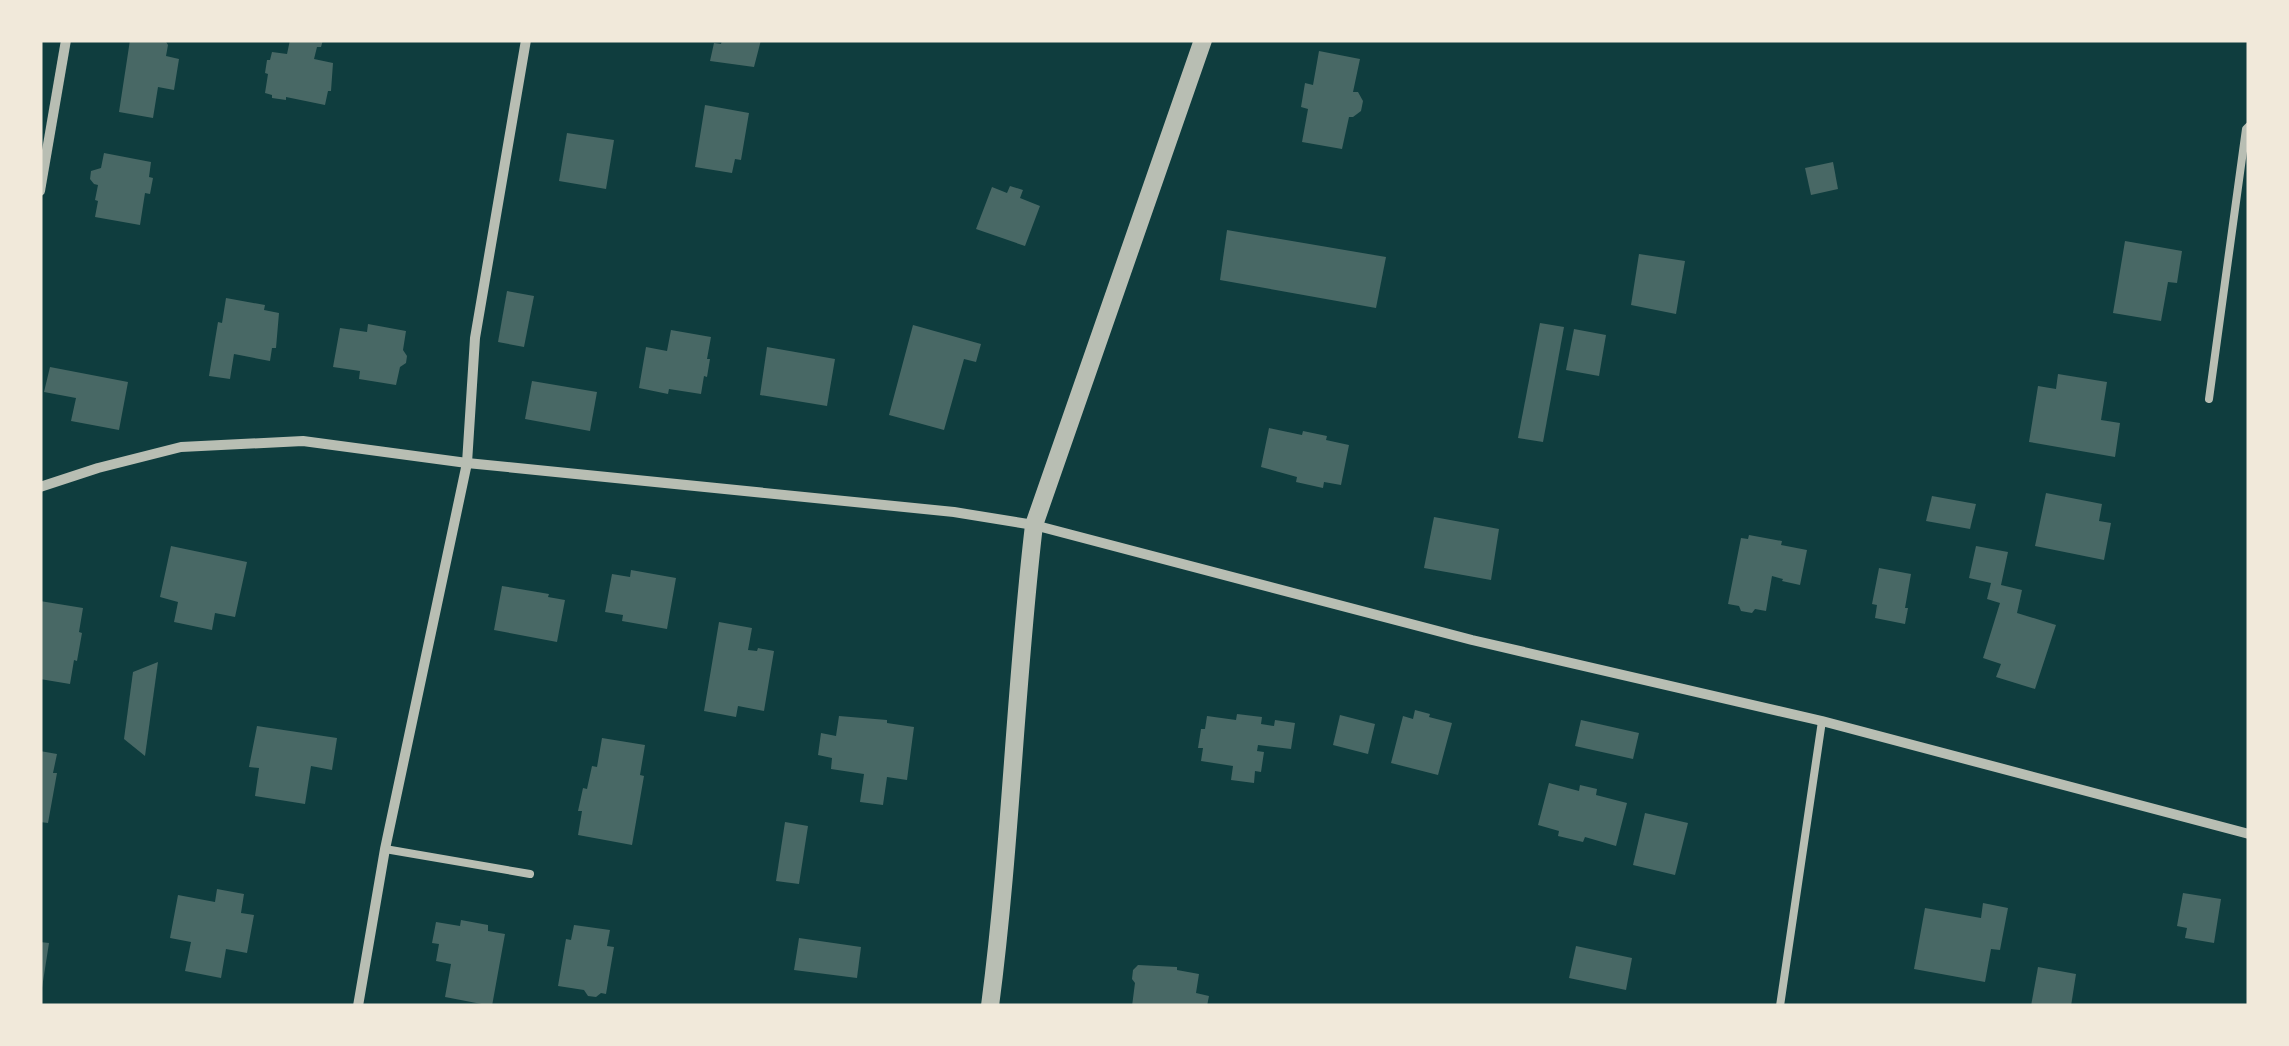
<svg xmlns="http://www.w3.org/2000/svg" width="2289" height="1046" font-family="'Varela Round',sans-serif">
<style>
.building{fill:#486865}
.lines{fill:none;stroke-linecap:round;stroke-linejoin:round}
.service{stroke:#b8beb3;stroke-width:8}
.minor{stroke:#b8beb3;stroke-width:10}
.tertiary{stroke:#b8beb3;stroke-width:18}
</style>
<rect width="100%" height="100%" fill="#0f3d3e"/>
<g class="building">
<polygon points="130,40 165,40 168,45 166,56 179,59 174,90 158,87 153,118 119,112"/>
<polygon points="290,40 323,40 321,47 317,47 314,59 333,63 331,91 328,91 325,105 286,97 286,100 272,98 272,95 265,93 268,74 265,73 267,60 270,60 272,52 287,54"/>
<polygon points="722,40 761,40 754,67 710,61 714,43 721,44"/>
<polygon points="1319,51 1360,59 1353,92 1358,92 1363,101 1361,111 1353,117 1349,117 1342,149 1302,142 1308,109 1301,107 1305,83 1313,85"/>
<polygon points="705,105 749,113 741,160 735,159 732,173 695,167"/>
<polygon points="567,133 614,140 606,189 559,181"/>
<polygon points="104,153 151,162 149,177 153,178 150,194 145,193 140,225 95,217 98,201 95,200 98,185 94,184 90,179 91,171 101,168"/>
<polygon points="1833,162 1838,189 1811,195 1805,168"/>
<polygon points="1010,186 1023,190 1020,198 1040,206 1025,246 976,229 992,187 1007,193"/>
<polygon points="1227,230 1386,257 1376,308 1220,280"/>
<polygon points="2125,241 2182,251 2177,283 2168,282 2161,321 2113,313"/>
<polygon points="1639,254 1685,261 1676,314 1631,305"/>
<polygon points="507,291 534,296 524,347 498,342"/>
<polygon points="226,298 265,305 264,310 279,313 276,348 272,348 270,361 234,354 230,379 209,376 218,322 222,323"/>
<polygon points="1540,323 1564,327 1543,442 1518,438"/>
<polygon points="368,324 406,331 403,350 407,356 406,363 400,367 396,385 359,379 360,371 333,367 340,328 367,332"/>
<polygon points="913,325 981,344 976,362 964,359 944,430 889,415"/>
<polygon points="1574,329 1606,335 1599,376 1566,370"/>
<polygon points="671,330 711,337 707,359 710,359 707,377 704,376 701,394 669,389 668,394 639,388 646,347 667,351"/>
<polygon points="767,347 835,359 827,406 760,395"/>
<polygon points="50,367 128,382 119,430 71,421 76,398 44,392"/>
<polygon points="2058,374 2107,382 2101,420 2120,423 2115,457 2029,442 2038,386 2056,389"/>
<polygon points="532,381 597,392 590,431 525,419"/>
<polygon points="1269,428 1302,435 1303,431 1327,436 1326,440 1349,445 1341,485 1324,482 1323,488 1296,482 1297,477 1261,467"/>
<polygon points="2046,493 2102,504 2099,521 2111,523 2104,560 2035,546"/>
<polygon points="1932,496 1976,504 1970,529 1926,521"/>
<polygon points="1434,517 1499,529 1491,580 1424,568"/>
<polygon points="1749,535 1782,541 1781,545 1807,550 1800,585 1782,581 1783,579 1772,576 1766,611 1755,609 1752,613 1741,611 1739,606 1728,604 1741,538 1748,539"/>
<polygon points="171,546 247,562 235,617 215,613 212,630 174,622 178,602 160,597"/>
<polygon points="1976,546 2008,552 2001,585 2022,590 2017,613 2056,625 2035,689 1996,677 2001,664 1983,658 2000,603 1987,599 1991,583 1969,578"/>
<polygon points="1879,568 1911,574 1905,608 1908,608 1905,624 1875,618 1877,605 1872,604"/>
<polygon points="631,570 676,578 667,629 622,621 623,615 605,612 612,574 630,577"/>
<polygon points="502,586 549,594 548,597 565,600 557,642 494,630"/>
<polygon points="40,601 83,608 79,632 82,633 77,661 74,660 70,684 40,679"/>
<polygon points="719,622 752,628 748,650 757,651 758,648 774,651 764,711 738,706 736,717 704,711"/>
<polygon points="158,662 145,756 124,739 133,672"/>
<polygon points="1415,710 1430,714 1429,717 1452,723 1438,775 1391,763 1403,716 1413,719"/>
<polygon points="1237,714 1262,717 1261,724 1274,726 1275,720 1295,723 1291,749 1258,745 1257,751 1264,752 1261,772 1255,771 1254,783 1231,780 1233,766 1201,761 1203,748 1198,748 1201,729 1205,729 1207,716 1236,720"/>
<polygon points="1340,715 1375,724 1368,754 1333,745"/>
<polygon points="839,716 887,720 887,723 914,727 907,780 887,777 883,805 860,802 864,774 831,769 832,758 818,755 821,733 836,736"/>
<polygon points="1581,720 1639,733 1633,759 1575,746"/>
<polygon points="257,726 337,738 332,770 311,766 305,804 255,796 259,768 249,767"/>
<polygon points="602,738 645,745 640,775 644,776 632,845 578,835 582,811 578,811 583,788 587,789 592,766 597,767"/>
<polygon points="40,751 57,754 53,773 57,773 48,823 40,822"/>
<polygon points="1549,783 1579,791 1580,785 1597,789 1596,795 1627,803 1616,846 1585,837 1583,842 1558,836 1559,831 1538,825"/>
<polygon points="1645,813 1688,823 1675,875 1633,865"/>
<polygon points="785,822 808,826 799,884 776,881"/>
<polygon points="217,889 244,894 241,913 254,915 247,953 226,949 221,978 185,971 191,942 170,938 178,895 215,902"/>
<polygon points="2183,893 2221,899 2214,943 2185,938 2187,928 2177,926"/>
<polygon points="1983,903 2008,908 2000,950 1991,949 1985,982 1914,969 1925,908 1981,918"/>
<polygon points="461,920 488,925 488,931 505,934 492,1006 445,997 451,964 436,961 439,944 432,943 436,922 460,926"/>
<polygon points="574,925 610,930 607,946 614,947 606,994 601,993 596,997 588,996 584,990 558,986 566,939 571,940"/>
<polygon points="799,938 861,947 857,978 794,970"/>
<polygon points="40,942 49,943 42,988 40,988"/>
<polygon points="1576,946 1632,958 1626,990 1569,978"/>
<polygon points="1138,965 1177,967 1177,970 1199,974 1196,993 1209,996 1207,1006 1132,1006 1135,983 1132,979 1133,970"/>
<polygon points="2038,967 2076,974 2071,1006 2031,1006"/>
</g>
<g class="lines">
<g class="service">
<polyline points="2209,399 2246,129 2249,126"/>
<polyline points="385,849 530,874"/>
<polyline points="1780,1006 1822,721"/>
</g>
<g class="minor">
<polyline points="40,191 66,40"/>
<polyline points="40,487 98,468 181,447 303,441 467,463 954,512 1034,525 1472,640 1822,721 2249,834"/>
<polyline points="358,1006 385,849 467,463 475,338 526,40"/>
</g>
<path class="tertiary" d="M 990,1006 C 1011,846 1015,685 1034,525 L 1203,40"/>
</g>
<rect width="2289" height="1046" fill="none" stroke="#f1e9da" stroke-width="85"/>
</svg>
